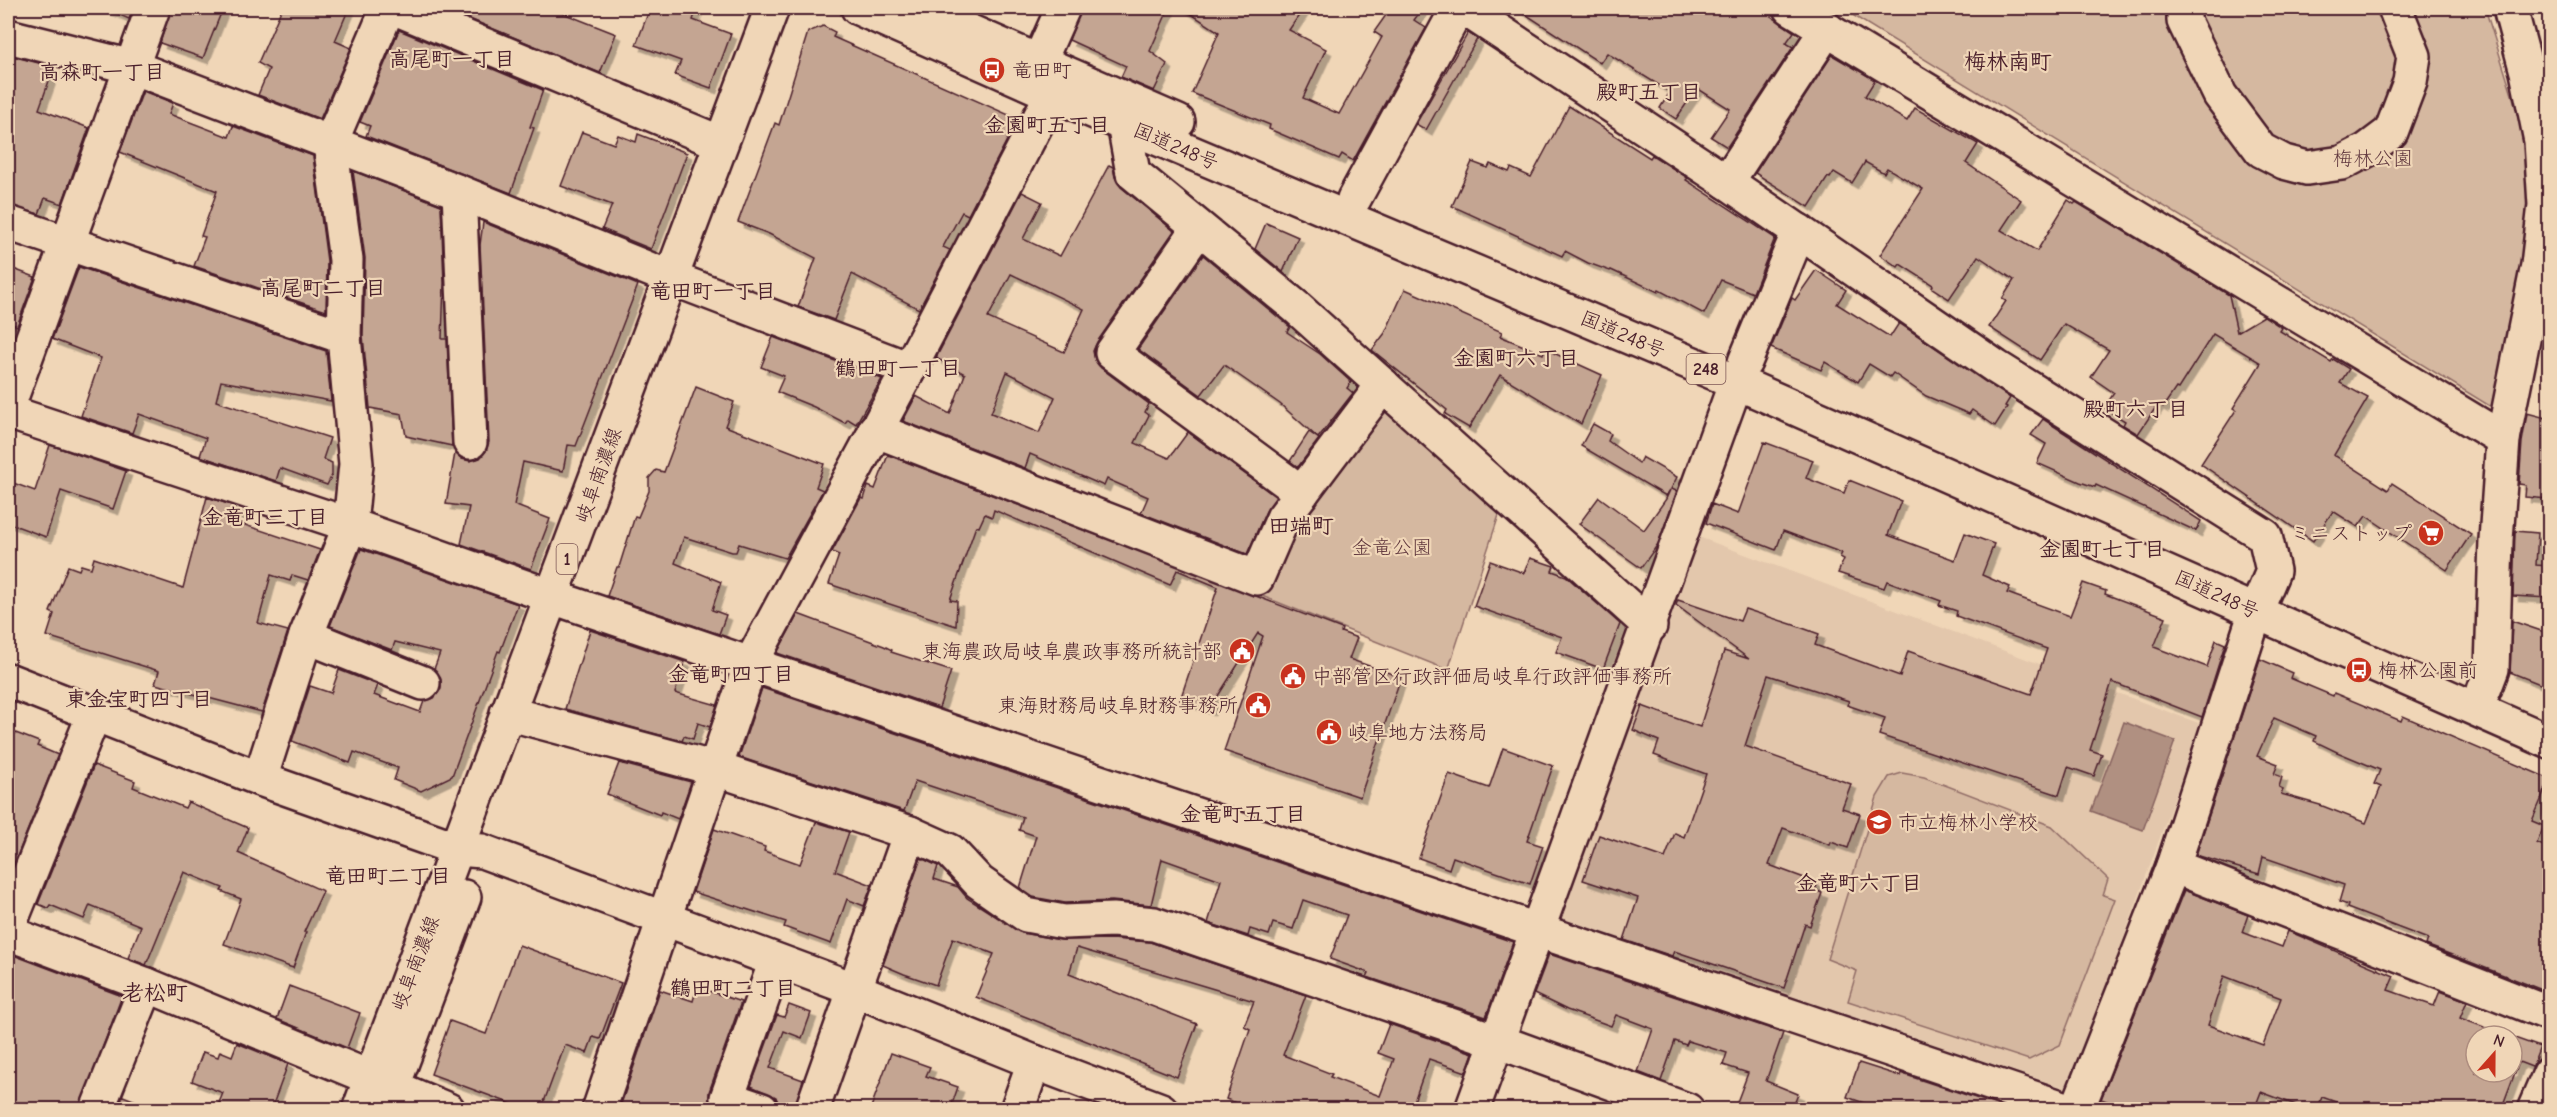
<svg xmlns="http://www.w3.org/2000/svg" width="2557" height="1117" font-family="'Comic Neue','Klee One',sans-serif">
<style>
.built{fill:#e3c7ac}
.green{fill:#d5b8a0;stroke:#906c66;stroke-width:1.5}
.water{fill:#b09081;stroke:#87635f;stroke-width:1.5}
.building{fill:#c4a592;stroke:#4a1f2b;stroke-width:1.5;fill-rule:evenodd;filter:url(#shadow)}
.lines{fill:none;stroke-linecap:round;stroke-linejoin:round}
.minor-casing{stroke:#4a1f2b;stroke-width:38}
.major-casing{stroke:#4a1f2b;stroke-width:38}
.highway-casing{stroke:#4a1f2b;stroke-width:38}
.minor{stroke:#f0d6b7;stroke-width:33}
.major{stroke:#f0d6b7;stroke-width:33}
.highway{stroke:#f0d6b7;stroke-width:33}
.labels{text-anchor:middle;stroke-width:4.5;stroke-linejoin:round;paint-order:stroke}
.shield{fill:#f0d6b7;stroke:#7c5655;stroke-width:1.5}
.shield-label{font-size:18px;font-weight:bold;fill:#4a1f2b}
.poi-label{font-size:20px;fill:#4a1f2b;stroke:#f0d6b7;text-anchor:start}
.street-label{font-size:20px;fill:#4a1f2b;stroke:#f0d6b7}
.park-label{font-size:20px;fill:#5f363d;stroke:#f0d6b7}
.neighbourhood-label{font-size:21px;font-weight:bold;fill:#4a1f2b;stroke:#f0d6b7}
.quarter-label{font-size:22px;font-weight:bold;fill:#4a1f2b;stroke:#f0d6b7}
</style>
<defs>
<filter id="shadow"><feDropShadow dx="5.5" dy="5.5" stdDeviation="0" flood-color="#0004"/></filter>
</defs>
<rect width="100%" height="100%" fill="#f0d6b7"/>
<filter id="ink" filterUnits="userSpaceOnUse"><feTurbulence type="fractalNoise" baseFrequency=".0167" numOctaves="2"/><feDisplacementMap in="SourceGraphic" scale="12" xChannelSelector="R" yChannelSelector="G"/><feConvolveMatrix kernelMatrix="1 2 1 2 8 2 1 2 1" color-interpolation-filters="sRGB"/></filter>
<g filter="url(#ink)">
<polygon class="built" points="1696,536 2201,724 2069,1089 1558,920"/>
<g class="green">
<polygon points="1841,8 2485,8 2528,146 2525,262 2493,408"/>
<polygon points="1387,401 1502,506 1448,670 1262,596 1291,528"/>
<polygon points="1902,773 1924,777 2052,826 2108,879 2103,895 2115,899 2060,1045 2029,1060 1848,1001 1857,971 1827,959 1877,797 1889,777"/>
</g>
<polygon class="water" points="2124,722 2175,741 2143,830 2091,811"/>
<g class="building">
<polygon points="104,8 133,8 129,19"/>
<polygon points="171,8 223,8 203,58 160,43"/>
<polygon points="282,8 349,8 335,41 351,48 320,119 258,95 269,69 258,63"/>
<polygon points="443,8 550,8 616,34 600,73"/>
<polygon points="650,8 697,8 693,20 731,34 711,88 675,75 681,61 636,45"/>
<polygon points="1081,8 1169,8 1150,51 1167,64 1154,91 1121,77 1126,66 1069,40"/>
<polygon points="1182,8 1304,8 1289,30 1326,49 1303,98 1339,114 1382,37 1374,32 1391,8 1423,8 1414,20 1426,28 1353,161 1342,154 1339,159 1269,129 1270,125 1192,93 1219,32"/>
<polygon points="1516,8 1759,8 1794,32 1786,43 1793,47 1727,147 1711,137 1730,109 1697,88 1676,119 1660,108 1670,92 1607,53 1600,63"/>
<polygon points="823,26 835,32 833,37 1018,119 968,215 962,212 943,247 950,250 919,309 852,274 834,320 798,307 816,258 769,234 738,222 775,123 779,125 808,32"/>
<polygon points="399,30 543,90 530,127 534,128 511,193 366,136 370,126 360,122"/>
<polygon points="1468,33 1477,39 1426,130 1416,124"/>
<polygon points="8,55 54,67 39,109 89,128 62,204 45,198 39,214 8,205"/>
<polygon points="1832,55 1875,80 1865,96 1907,121 1915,108 1978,144 1966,163 2021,200 2001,230 2037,251 2068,200 2074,204 2076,202 2229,295 2237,332 2264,316 2282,328 2280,331 2331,362 2333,359 2349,369 2340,383 2368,398 2334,455 2388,490 2392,483 2471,534 2447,570 2366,516 2358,527 2333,511 2313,541 2201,464 2236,410 2233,408 2261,363 2213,334 2178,389 2176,388 2163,407 2158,404 2138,434 2123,425 2125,421 2104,408 2114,393 2091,377 2109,350 2064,324 2040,360 1989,327 2006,301 2002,299 2014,280 1978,256 1949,299 1932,288 1933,285 1900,264 1898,267 1880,255 1923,189 1887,168 1884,173 1865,162 1852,183 1834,172 1830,178 1828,177 1809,207 1755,173"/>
<polygon points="143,91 173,103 169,114 229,137 233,126 313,156 327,261 326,311 194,266 205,237 201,236 217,191 120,152"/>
<polygon points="1569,106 1650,158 1652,155 1688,178 1686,180 1775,238 1753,293 1721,280 1704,314 1659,290 1658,292 1611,270 1610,271 1588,263 1565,251 1562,256 1452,206 1472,162 1488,168 1490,164 1509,172 1511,168 1531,177"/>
<polygon points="582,132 614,144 618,135 636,142 638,134 687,153 651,249 602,229 612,205 561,186"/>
<path d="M 1109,165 L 1113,167 L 1115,177 L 1121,187 L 1174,231 L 1097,342 L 1093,351 L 1095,360 L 1101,368 L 1149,404 L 1145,412 L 1149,415 L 1135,443 L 1169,458 L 1188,432 L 1276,497 L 1266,511 L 1247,554 L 1141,513 L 1148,497 L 1107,479 L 1104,486 L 1030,454 L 1025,468 L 903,421 L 916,396 L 950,414 L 965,374 L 936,358 L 1022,192 L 1042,202 L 1023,239 L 1060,256 ZM 1011,274 L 1084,309 L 1064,352 L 988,318 ZM 1007,372 L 1055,397 L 1039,433 L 991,413 Z"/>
<polygon points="353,171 441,205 444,283 442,339 447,339 452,446 406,436 402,414 370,408 363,336 365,258"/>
<polygon points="483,222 638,285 576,446 568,445 563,471 523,462 514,505 550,519 531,569 461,544 469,507 446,504 455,453 462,459 470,461 480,458 486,451 489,442 480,245"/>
<polygon points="1266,223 1298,237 1283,272 1255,249"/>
<polygon points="1203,255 1290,327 1287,332 1320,354 1351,382 1347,388 1353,393 1318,438 1280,404 1224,365 1201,395 1138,349"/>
<polygon points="8,267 35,277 17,326 8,322"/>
<polygon points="79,267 326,351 331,401 221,381 216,401 330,438 323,459 332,463 332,475 327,485 280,468 276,481 200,456 206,438 139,414 132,433 81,416 101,358 52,339"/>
<polygon points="1816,270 1846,290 1837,304 1890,337 1899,323 2010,398 2005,406 2007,407 1995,426 1972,410 1969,414 1926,396 1893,373 1890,377 1869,364 1858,382 1825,362 1821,370 1771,348 1792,298 1795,300"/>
<polygon points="1405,289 1502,332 1500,336 1543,354 1545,349 1602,375 1581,424 1500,375 1469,428 1445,414 1447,410 1372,350 1385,333"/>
<polygon points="773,337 882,379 856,424 848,419 845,423 814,407 777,392 784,376 761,367"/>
<polygon points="696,387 734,402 725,426 824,464 816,487 823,490 785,558 739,544 736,552 732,552 684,537 675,563 721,582 712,610 726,615 719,634 607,596 617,567 619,567 635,516 638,517 649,491 649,478 656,470 664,472"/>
<polygon points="2527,413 2550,419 2550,499 2525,497 2526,485 2519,484 2522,442"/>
<polygon points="2043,419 2201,521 2196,531 2096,485 2095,487 2080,482 2037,463 2046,444 2031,435"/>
<polygon points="1593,424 1611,434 1608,441 1639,463 1642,457 1677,477 1671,489 1677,491 1658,544 1641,568 1579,524 1599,497 1644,530 1666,499 1670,490 1666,496 1581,446"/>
<polygon points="1309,432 1319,439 1298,467 1290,461"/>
<polygon points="1764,442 1813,460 1806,478 1844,493 1849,480 1901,501 1888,535 1955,560 1965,533 1994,544 1982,575 2010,587 2007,593 2070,616 2083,583 2106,591 2105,594 2166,617 2154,647 2207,667 2216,640 2225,644 2202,717 2112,682 2090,750 2102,754 2094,776 2068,767 2059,795 1879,735 1885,718 1847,705 1849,701 1768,675 1745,746 1851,784 1842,808 1860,814 1848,848 1831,842 1830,845 1783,828 1769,865 1818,883 1815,890 1822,893 1810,926 1805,924 1784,988 1674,951 1672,956 1624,940 1638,898 1583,880 1599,835 1665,858 1675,833 1684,837 1706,774 1654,755 1659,741 1633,730 1642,706 1700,727 1724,651 1749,659 1676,605 1678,600 1740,621 1745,609 1794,625 1819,634 1815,645 1900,676 1908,651 2031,694 2047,649 1956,616 1957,611 1939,605 1941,601 1887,581 1884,588 1838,573 1844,559 1840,557 1842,553 1783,531 1776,550 1706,523 1712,504 1738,514"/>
<polygon points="50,445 126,471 113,509 61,491 46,537 8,523 8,481 35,491"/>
<polygon points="888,455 1342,629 1341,632 1357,638 1349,659 1401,677 1360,797 1224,751 1263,636 1258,633 1209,710 1180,700 1218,587 1177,570 1170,585 994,510 992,517 985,514 979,527 976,526 950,600 957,601 956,626 829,584 839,555 832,552 861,498 864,499 868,486 875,489"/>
<polygon points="207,497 240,508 236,522 320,550 308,580 292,575 290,581 271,575 258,623 288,631 262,712 155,684 159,671 47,636 54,614 50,612 68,566 79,570 81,565 91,568 94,558 183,588"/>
<polygon points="2515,531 2538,533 2536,565 2550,566 2550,598 2513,596"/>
<polygon points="361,549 518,604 500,652 498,651 452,776 421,791 394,780 398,768 354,752 350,763 292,741 310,686 331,693 339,670 378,685 374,695 420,712 424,701 434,698 441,689 441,680 434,669 440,653 395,642 392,650 330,626"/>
<polygon points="1530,558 1554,566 1552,571 1566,576 1620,624 1603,669 1556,652 1562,637 1474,606 1490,561 1524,573"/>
<polygon points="798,614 884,646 892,650 891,652 951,671 939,708 777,653"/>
<polygon points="2512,621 2550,634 2550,688 2510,672"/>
<polygon points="590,630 685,662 675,693 717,705 710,727 698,723 693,739 684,736 682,741 565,709"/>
<path d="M 2260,659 L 2292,673 L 2290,678 L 2333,696 L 2334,693 L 2401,721 L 2403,716 L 2550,779 L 2532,821 L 2544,826 L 2537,843 L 2550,849 L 2550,993 L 2426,945 L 2428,939 L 2347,908 L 2348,905 L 2339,902 L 2344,885 L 2263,857 L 2259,874 L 2196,855 ZM 2274,718 L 2316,736 L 2314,741 L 2337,752 L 2380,770 L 2374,784 L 2381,787 L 2366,823 L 2320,805 L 2281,794 L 2283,789 L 2279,787 L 2282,777 L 2274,774 L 2278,764 L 2257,756 Z"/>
<polygon points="762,688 1513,942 1486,1017 1367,977 1369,973 1330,959 1347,915 1303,900 1293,929 1273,923 1269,935 1250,929 1248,936 1208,923 1221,880 1162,859 1151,905 1112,901 1065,903 1033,897 1020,888 1036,836 1019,830 1023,817 915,781 904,811 739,757"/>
<polygon points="8,730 39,742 37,746 58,755 8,879"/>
<polygon points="1503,748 1553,766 1527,841 1543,846 1530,884 1453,857 1449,869 1419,858 1449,774 1489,788"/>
<polygon points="619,763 691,782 678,819 661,812 660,815 607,794"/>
<polygon points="94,765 135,781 133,787 185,808 188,802 248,828 238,853 323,891 304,932 306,932 293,968 224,944 241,899 221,891 223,888 184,872 146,965 128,958 141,926 90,905 84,919 50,905 48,908 38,904"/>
<polygon points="816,822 849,832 835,871 872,885 864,906 847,899 831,944 784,927 786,922 693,892 714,829 765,847 764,851 800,864"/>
<polygon points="921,858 938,866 934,879 958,887 967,898 1022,933 1061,940 1112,939 1150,942 1306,995 1283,1055 1332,1074 1330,1077 1380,1096 1394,1059 1378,1053 1389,1024 1473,1053 1466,1072 1429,1059 1411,1110 1263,1110 1248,1104 1246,1107 1226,1099 1250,1029 1244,1026 1254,1001 1077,948 1069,974 1197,1024 1177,1077 976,997 994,954 953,938 936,985 904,974 883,965"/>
<path d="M 2184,890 L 2248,915 L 2242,932 L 2282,947 L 2288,931 L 2394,976 L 2388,990 L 2434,1006 L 2440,991 L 2467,1001 L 2460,1018 L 2508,1036 L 2476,1036 L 2476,1072 L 2512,1072 L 2512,1037 L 2540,1047 L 2533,1065 L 2532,1067 L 2519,1062 L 2501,1110 L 2358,1110 L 2322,1097 L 2317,1110 L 2295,1110 L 2296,1105 L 2261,1092 L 2254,1110 L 2131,1110 L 2101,1099 ZM 2224,976 L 2281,998 L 2263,1045 L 2208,1025 Z"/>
<polygon points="519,945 621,983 600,1039 593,1037 587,1053 565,1045 541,1110 528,1110 431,1074 450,1021 486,1034"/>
<polygon points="8,953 122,996 79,1110 8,1110"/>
<polygon points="1549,954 1783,1033 1766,1081 1798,1094 1792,1110 1734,1110 1748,1073 1723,1065 1727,1053 1688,1041 1686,1045 1675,1041 1661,1081 1638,1072 1653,1029 1616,1015 1611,1026 1567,1010 1534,994"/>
<polygon points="289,986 360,1013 347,1048 277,1019"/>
<polygon points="697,987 741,1002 709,1092 709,1101 712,1110 619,1110 660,990 693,1001"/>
<polygon points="789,1005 811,1013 802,1038 784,1031 770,1068 803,1080 794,1110 780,1110 776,1097 751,1086 777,1015 784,1017"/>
<polygon points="237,1043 288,1064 271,1110 216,1110 223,1093 192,1081 203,1052 218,1057 220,1051 232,1056"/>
<polygon points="891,1053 930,1067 926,1076 958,1087 950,1110 870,1110"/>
<polygon points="1859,1063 1900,1076 1901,1073 1903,1074 2000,1106 2000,1110 1865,1110 1867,1104 1847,1097"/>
<polygon points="123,1096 154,1108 153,1110 117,1110"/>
</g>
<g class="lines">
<defs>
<g id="minor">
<polyline points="395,8 721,143"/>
<polyline points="1464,8 1727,182 1996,367 2265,536 2273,571 2256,611 2173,866 2077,1110"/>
<polyline points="1791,8 2503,439"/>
<polyline points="2184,8 2184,21 2220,95 2261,150 2284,162 2307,168 2342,163 2367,150 2391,132 2410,82 2414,56 2395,8"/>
<polyline points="8,36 132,67 459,192 671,278 909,369"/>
<polyline points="1039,62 1063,8"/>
<polyline points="1124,124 1133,173 1296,307 1650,626"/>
<polyline points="1727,182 1827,29"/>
<polyline points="459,192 470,442"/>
<polyline points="1354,199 1458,8"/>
<polyline points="8,223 344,337"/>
<polyline points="1199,228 1112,353 1302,493"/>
<polyline points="1745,362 1799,231"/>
<polyline points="8,406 153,8"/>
<polyline points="8,412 350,525 570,603 2069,1110"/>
<polyline points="875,430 1257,578 1283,518 1383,385"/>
<polyline points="306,636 423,683"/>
<polyline points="8,680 260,779 458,849 482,851 856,990 1034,1062 1161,1110"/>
<polyline points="2484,690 2492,669 2496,540 2503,439 2538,265 2545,205 2541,141 2527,72 2510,8"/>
<polyline points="507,713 716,769 910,833 950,851 979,882 1026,915 1064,922 1113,920 1154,924 1497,1041 1687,1110"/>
<polyline points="260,779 306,636 350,525 356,464 344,337 346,260 330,144 388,8"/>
<polyline points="2173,866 2550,1014"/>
<polyline points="8,928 94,714"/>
<polyline points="8,933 147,985 371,1078"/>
<polyline points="393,1087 448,1110"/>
<polyline points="97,1110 147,985"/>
<polyline points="599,1110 751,663 909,369 1052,94"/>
<polyline points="762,1110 727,1098 776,961"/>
<polyline points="812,1110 910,833"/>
<polyline points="1017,1110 1034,1062"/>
<path d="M 1472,1110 C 1560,867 1650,625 1736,382"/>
<polyline points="2534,1110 2550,1073"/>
</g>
<g id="major">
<polyline points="359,1110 772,8"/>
<polyline points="384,1110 464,897"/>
</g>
<g id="highway">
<polyline points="858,8 1052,94 1736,382 2550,742"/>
<polyline points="916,8 1178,122"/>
</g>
</defs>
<use href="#minor" class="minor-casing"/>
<use href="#major" class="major-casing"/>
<use href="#highway" class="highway-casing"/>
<use href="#minor" class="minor"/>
<use href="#major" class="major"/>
<use href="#highway" class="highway"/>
</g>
</g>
<defs>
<symbol id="bus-disc" viewBox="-11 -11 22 22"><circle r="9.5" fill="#c8321e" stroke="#f0d6b7"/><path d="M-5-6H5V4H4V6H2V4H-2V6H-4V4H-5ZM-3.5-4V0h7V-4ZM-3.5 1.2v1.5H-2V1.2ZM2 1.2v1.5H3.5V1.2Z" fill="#fff"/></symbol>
<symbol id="supermarket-disc" viewBox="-11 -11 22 22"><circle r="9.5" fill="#c8321e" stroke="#f0d6b7"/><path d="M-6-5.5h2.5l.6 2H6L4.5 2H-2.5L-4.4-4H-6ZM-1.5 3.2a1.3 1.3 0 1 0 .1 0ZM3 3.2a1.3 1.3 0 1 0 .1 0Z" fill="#fff"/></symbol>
<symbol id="civic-disc" viewBox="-11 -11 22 22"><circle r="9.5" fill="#c8321e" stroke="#f0d6b7"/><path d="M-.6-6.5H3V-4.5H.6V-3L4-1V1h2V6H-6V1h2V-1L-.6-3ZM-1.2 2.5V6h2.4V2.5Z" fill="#fff"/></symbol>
<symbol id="school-disc" viewBox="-11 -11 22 22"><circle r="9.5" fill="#c8321e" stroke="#f0d6b7"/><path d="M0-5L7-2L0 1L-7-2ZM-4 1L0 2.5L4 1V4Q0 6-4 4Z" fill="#fff"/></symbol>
</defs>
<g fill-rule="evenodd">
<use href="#bus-disc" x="977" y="55" width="30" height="30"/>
<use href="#supermarket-disc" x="2416" y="518" width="30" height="30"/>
<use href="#civic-disc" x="1227" y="636" width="30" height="30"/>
<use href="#bus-disc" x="2344" y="655" width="30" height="30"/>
<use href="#civic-disc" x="1278" y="661" width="30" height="30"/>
<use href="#civic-disc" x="1243" y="690" width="30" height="30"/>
<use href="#civic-disc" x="1314" y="717" width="30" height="30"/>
<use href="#school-disc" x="1864" y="807" width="30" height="30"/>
</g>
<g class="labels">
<g class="shield">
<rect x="1686.5" y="354" width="39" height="30" rx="4.5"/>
<rect x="556.5" y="544" width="21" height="30" rx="4.5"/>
</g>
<g class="shield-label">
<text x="1706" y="375">248</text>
<text x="567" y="565">1</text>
</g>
<g class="poi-label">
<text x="1012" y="77">竜田町</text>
<text x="2412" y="540" text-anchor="end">ミニストップ</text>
<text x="1222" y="658" text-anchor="end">東海農政局岐阜農政事務所統計部</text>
<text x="2378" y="677">梅林公園前</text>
<text x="1312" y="683">中部管区行政評価局岐阜行政評価事務所</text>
<text x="1238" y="712" text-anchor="end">東海財務局岐阜財務事務所</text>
<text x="1348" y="739">岐阜地方法務局</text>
<text x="1898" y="829">市立梅林小学校</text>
</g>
<g class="street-label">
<text transform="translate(1176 146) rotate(23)" y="7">国道248号</text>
<text transform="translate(1623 334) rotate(23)" y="7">国道248号</text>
<text transform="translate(598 475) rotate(-70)" y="7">岐阜南濃線</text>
<text transform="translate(2217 594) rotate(24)" y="7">国道248号</text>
<text transform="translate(415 963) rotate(-69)" y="7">岐阜南濃線</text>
</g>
<g class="park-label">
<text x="2373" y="165">梅林公園</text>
<text x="1392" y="554">金竜公園</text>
</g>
<g class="neighbourhood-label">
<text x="452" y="66">高尾町一丁目</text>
<text x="102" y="79">高森町一丁目</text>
<text x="1649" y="99">殿町五丁目</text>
<text x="1047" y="132">金園町五丁目</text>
<text x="323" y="295">高尾町二丁目</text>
<text x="713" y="298">竜田町一丁目</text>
<text x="1516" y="365">金園町六丁目</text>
<text x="898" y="375">鶴田町一丁目</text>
<text x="2136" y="416">殿町六丁目</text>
<text x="265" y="524">金竜町三丁目</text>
<text x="2102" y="556">金園町七丁目</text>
<text x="731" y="681">金竜町四丁目</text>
<text x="139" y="706">東金宝町四丁目</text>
<text x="1243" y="821">金竜町五丁目</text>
<text x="388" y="883">竜田町二丁目</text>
<text x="1859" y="890">金竜町六丁目</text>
<text x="733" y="995">鶴田町二丁目</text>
</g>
<g class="quarter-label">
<text x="2008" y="69">梅林南町</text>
<text x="1301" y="533">田端町</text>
<text x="155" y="1000">老松町</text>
</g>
</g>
<rect width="2557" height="1117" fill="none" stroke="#f0d6b7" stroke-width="30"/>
<rect x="15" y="15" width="2527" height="1087" fill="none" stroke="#4a1f2b" stroke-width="2" filter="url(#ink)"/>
<g transform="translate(2494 1054) rotate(21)"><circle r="28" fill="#f0d6b7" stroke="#ae8d7f" stroke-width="1.5"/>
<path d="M0-4.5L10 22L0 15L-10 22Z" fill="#c8321e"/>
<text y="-9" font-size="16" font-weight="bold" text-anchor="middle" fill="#4a1f2b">N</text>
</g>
</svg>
